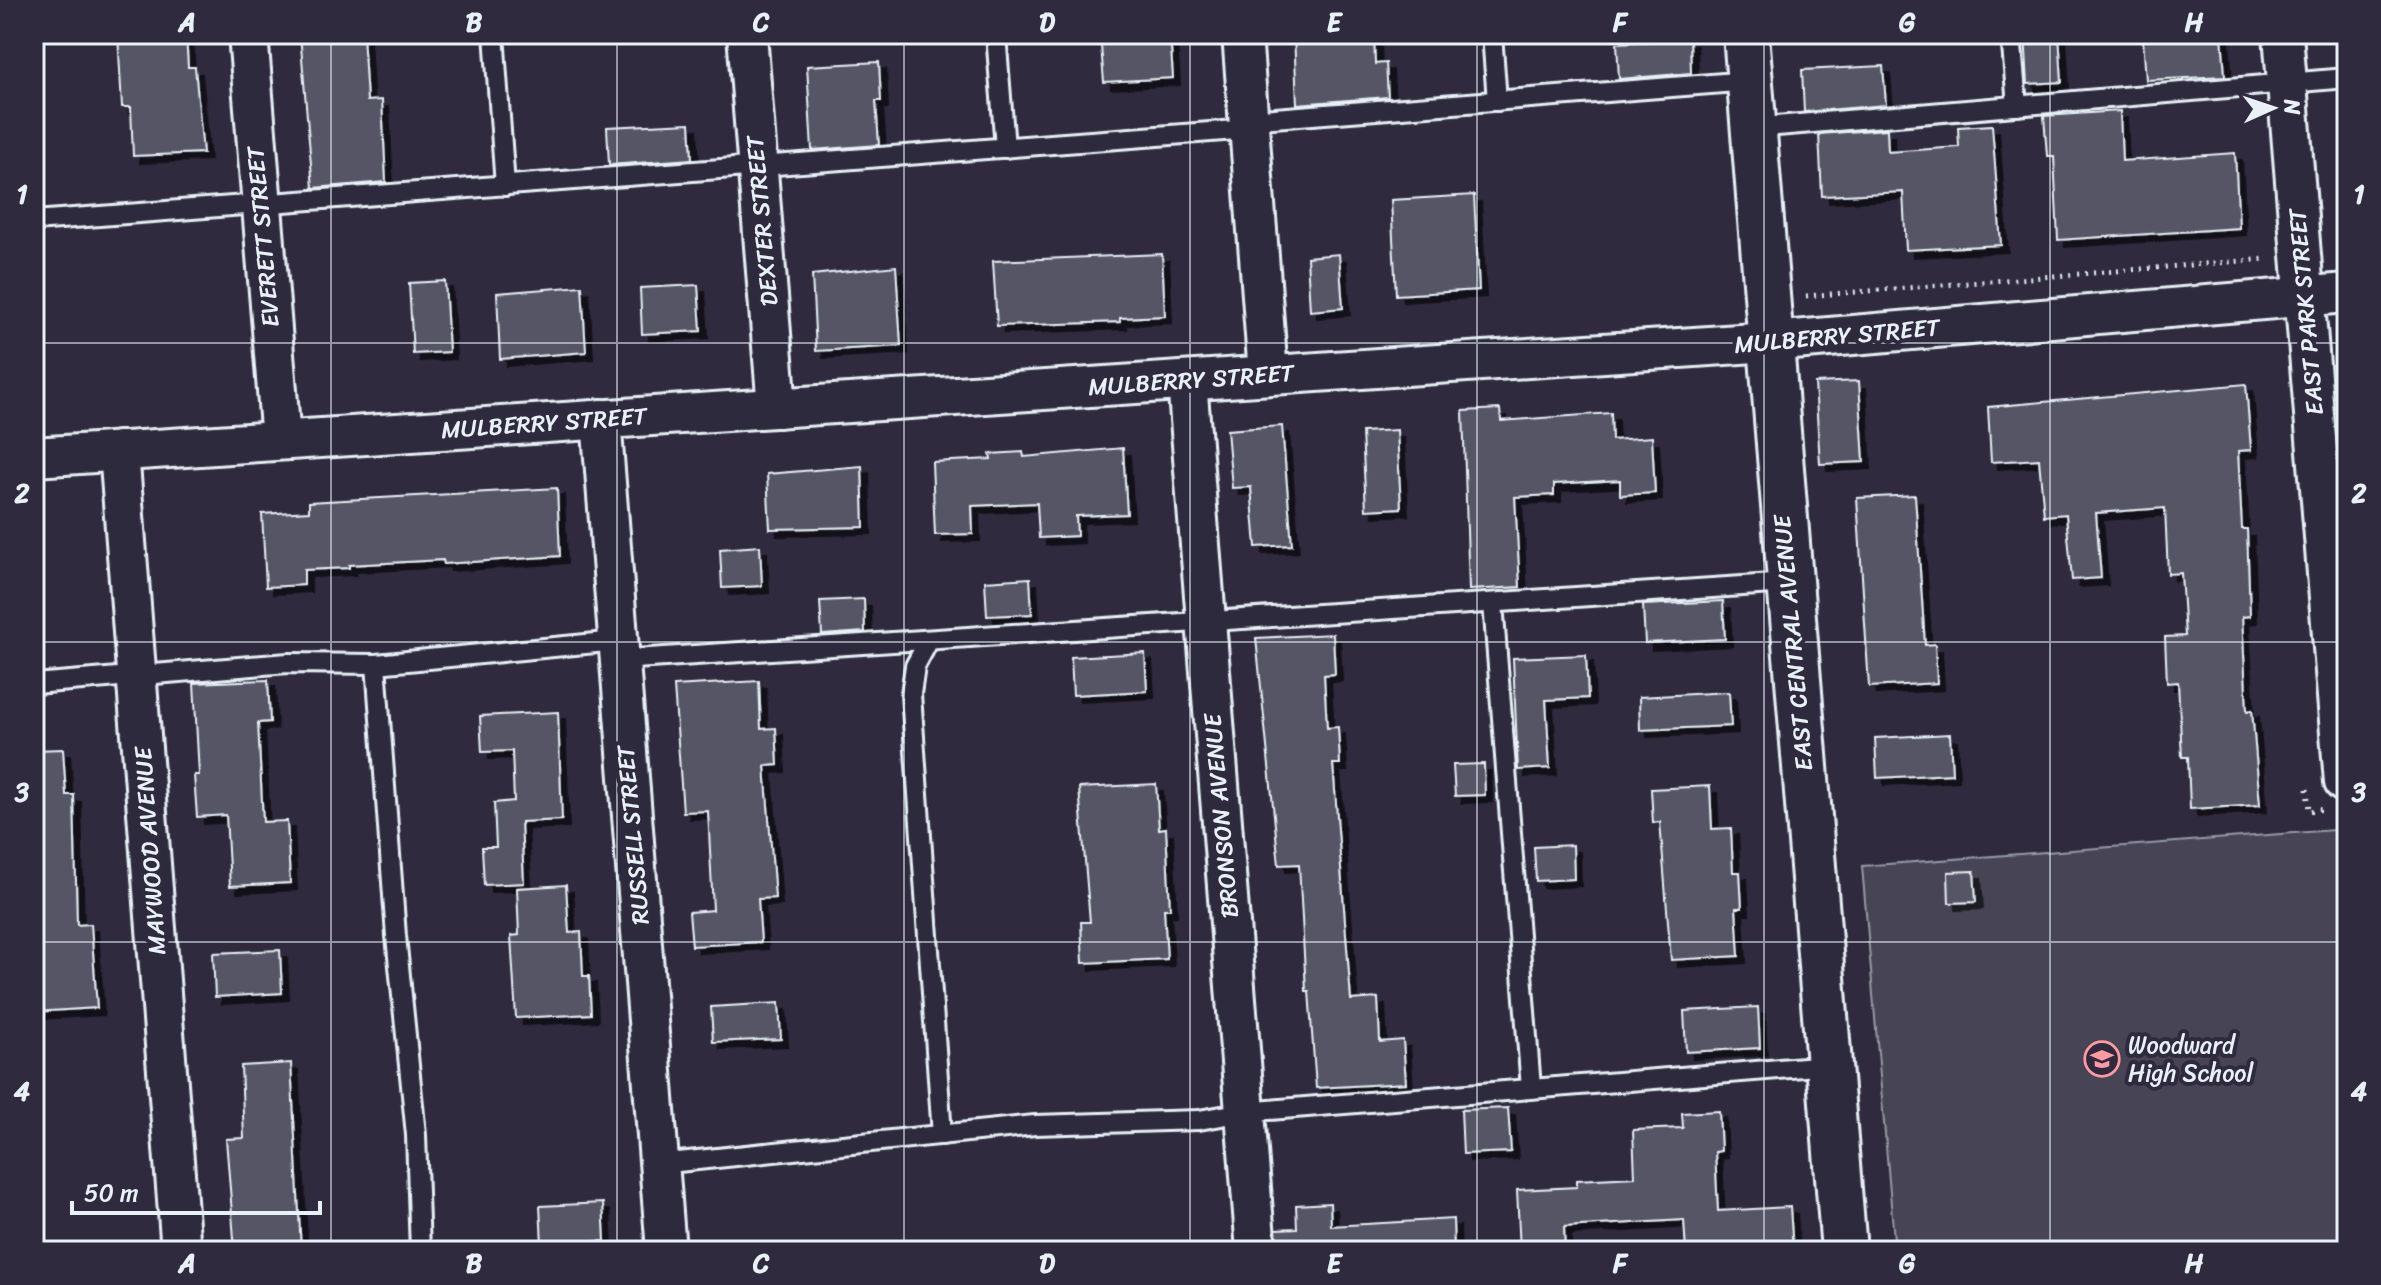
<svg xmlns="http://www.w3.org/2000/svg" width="2381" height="1285" font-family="Sriracha,sans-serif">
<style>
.pitch{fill:#464455;stroke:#979aa6;stroke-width:2}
.building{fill:#575565;stroke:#e8f1f8;stroke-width:2;filter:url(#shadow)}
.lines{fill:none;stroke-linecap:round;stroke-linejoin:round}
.service-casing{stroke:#e8f1f8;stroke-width:24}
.minor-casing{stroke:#e8f1f8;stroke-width:44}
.tertiary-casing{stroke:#e8f1f8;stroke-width:50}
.path{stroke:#e8f1f8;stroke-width:5;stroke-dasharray:2 6;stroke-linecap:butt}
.service{stroke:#2f2a3d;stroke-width:18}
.minor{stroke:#2f2a3d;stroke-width:38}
.tertiary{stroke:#2f2a3d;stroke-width:44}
.grid{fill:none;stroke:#e8f1f8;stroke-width:2;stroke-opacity:0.55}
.labels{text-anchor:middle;stroke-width:8;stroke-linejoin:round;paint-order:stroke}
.street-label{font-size:24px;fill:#e8f1f8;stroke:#2f2a3d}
.poi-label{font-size:24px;fill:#e8f1f8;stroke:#2f2a3d;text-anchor:start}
.neatline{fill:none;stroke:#e8f1f8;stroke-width:3}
.grid-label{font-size:26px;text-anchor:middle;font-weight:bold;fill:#e8f1f8}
</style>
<defs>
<filter id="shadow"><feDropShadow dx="7" dy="7" stdDeviation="0" flood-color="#0009"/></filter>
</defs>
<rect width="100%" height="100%" fill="#2f2a3d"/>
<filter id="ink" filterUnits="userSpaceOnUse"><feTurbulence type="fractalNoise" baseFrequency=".0125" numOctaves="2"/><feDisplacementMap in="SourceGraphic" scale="16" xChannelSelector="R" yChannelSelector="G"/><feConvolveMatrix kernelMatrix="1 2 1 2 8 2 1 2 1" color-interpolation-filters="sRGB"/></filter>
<g filter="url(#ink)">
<polygon class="pitch" points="2347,829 2347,1251 1895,1251 1862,866"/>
<g class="building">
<polygon points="118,34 186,34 188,67 195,67 203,153 133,156 131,107 122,107"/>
<polygon points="300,34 363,34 367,101 382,100 386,182 313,188"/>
<polygon points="1100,34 1170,34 1173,78 1104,82"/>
<polygon points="1294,34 1374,34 1375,64 1386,63 1388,97 1297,104"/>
<polygon points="2025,34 2059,34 2062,82 2028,84"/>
<polygon points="2222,35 2225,76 2146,80 2143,39"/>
<polygon points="1690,39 1691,73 1619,79 1617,43"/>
<polygon points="879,62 881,101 876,101 879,145 812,150 807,66"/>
<polygon points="1883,66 1886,105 1804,112 1802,70"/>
<polygon points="2120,111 2122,161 2235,153 2239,228 2058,240 2054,156 2047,156 2044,116"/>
<polygon points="690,123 692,159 609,165 607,127"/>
<polygon points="1992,125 2001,245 1906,250 1903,192 1822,196 1819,134 1887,129 1888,152 1959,147 1958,127"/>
<polygon points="1474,195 1479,290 1396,295 1391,200"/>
<polygon points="1162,254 1165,316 1120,318 1120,322 997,326 993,261"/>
<polygon points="1339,254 1343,308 1310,311 1307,257"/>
<polygon points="896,266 901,346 816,351 812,275"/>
<polygon points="445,281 449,352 413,354 409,283"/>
<polygon points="698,285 701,331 642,334 640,288"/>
<polygon points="582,286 586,352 500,359 497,293"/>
<polygon points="1859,381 1864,462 1820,464 1815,383"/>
<polygon points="2246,384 2251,450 2238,451 2242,529 2247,529 2250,616 2242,617 2247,711 2252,710 2260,805 2190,809 2188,757 2182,757 2178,682 2167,683 2165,637 2185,636 2181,573 2168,574 2165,508 2096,513 2101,578 2072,580 2066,514 2044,516 2039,459 1991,462 1988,407"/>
<polygon points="1500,409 1501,421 1611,413 1612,440 1652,437 1655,493 1620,495 1620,480 1554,484 1554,495 1515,497 1520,587 1469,590 1463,411"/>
<polygon points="1282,426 1292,545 1256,547 1251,487 1232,488 1227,430"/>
<polygon points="1397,430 1401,508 1366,510 1362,432"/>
<polygon points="1123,448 1127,514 1076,516 1077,536 1039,538 1037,503 972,506 973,534 935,535 932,462 991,459 990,454 1023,452 1024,457"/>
<polygon points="862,466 864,527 770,529 767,474"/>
<polygon points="557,488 560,556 444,564 443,560 349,565 349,568 304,570 304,585 266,587 262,514 309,511 309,502"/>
<polygon points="1915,495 1925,645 1935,644 1937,683 1869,687 1857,498"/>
<polygon points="760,546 762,586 722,588 720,549"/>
<polygon points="1030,578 1032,614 987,616 985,581"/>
<polygon points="864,599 865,632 822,635 820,601"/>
<polygon points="1723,601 1725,639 1645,643 1643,605"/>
<polygon points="1333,634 1335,674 1324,675 1327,728 1338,727 1340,764 1333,764 1351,1000 1378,998 1380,1042 1403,1040 1406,1083 1316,1088 1309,991 1306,991 1299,864 1279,865 1256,638"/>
<polygon points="1145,653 1147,691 1073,695 1071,657"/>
<polygon points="1586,655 1588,698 1546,700 1550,768 1518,770 1513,658"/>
<polygon points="268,680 270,722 258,723 263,822 287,821 290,883 230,886 226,815 197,817 194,775 199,775 194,683"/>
<polygon points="759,681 761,729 776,728 778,765 765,766 775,898 758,899 761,942 692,946 689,912 713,910 708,811 683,812 674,686"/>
<polygon points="1729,692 1731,726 1640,730 1639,697"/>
<polygon points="558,712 562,820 521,822 524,883 484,885 482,847 496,847 494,803 514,801 512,751 482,752 480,716"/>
<polygon points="1950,734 1952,774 1877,778 1875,738"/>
<polygon points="63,749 66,795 74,795 77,925 91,924 97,1008 34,1012 34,750"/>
<polygon points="1484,764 1485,795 1455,796 1453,765"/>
<polygon points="1156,784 1159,829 1166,828 1170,909 1164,909 1167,959 1083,963 1081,922 1090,922 1079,788"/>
<polygon points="1710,786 1712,829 1731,828 1733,872 1740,872 1742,908 1736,908 1739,956 1671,960 1660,822 1653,823 1651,789"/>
<polygon points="1573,845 1574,879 1536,881 1534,847"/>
<polygon points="1974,871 1976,902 1949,903 1948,872"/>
<polygon points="566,885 569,933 581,932 583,976 589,976 591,1014 516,1018 511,936 519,935 517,888"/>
<polygon points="280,950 282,993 215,997 213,953"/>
<polygon points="779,1003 781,1039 713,1042 711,1007"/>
<polygon points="1758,1007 1760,1048 1686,1052 1684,1011"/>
<polygon points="291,1063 301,1251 235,1251 226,1139 244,1138 241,1066"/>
<polygon points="1508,1108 1511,1152 1463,1154 1461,1110"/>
<polygon points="1719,1111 1721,1151 1715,1152 1718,1211 1790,1207 1793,1251 1686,1251 1684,1220 1564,1227 1565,1251 1520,1251 1517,1190 1577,1187 1577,1180 1635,1177 1633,1130 1683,1128 1682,1113"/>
<polygon points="603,1203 605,1241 542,1244 540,1206"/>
<polygon points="1330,1203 1331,1226 1453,1219 1454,1251 1278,1251 1276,1229 1297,1228 1296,1205"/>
</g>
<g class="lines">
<defs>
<g id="service">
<polyline points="494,34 505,186"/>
<polyline points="996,34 1005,148"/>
<polyline points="1492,34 1497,101"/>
<polyline points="2011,34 2017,106"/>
<polyline points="1249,120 1749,81"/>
<polyline points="1753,128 2347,78"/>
<polyline points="34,221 1250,129"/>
<polyline points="1493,603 1531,1088"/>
<polyline points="929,640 915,666 911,694 942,1135"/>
<polyline points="619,660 1788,583"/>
<polyline points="376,664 396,936 416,1135 420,1251"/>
<polyline points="34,684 288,663 376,664 617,641"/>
<polyline points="659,1164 1035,1125 1199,1120 1244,1112 1829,1065"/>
</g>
<g id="minor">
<polyline points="248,34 281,440"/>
<polyline points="747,34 777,408"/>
<polyline points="1242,34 1268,374"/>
<polyline points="2283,34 2344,782 2347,782"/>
<polyline points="1187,381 1256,1251"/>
<polyline points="601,419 666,1251"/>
<polyline points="119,451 181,1251"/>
<polyline points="34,457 1770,342 2347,293"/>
</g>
<polyline id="tertiary" points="1746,34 1844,1251"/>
</defs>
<use href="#service" class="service-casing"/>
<use href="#minor" class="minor-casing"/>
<use href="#tertiary" class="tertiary-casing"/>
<g class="path">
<polyline points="1806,296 2266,259"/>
<polyline points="2307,789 2309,811 2325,809"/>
</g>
<use href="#service" class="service"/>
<use href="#minor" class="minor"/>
<use href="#tertiary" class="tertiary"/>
</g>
</g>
<path class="grid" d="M 331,34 L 331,1251M 617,34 L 617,1251M 904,34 L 904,1251M 1190,34 L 1190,1251M 1477,34 L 1477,1251M 1764,34 L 1764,1251M 2050,34 L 2050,1251M 34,343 L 2347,343M 34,642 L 2347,642M 34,942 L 2347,942"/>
<defs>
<symbol id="school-ring" viewBox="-11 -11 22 22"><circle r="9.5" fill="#2f2a3d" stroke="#ff9aa2" stroke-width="1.5"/><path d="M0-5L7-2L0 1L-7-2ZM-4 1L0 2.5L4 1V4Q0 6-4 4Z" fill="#ff9aa2"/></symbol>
</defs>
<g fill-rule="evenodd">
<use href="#school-ring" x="2082" y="1039" width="40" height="40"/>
</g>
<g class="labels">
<g class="street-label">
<text transform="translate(762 221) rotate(-95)" y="8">DEXTER STREET</text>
<text transform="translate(263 237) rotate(-95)" y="8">EVERETT STREET</text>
<text transform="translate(2306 312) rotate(-95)" y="8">EAST PARK STREET</text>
<text transform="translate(1837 336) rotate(-5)" y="8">MULBERRY STREET</text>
<text transform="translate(1191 380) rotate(-4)" y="8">MULBERRY STREET</text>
<text transform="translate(544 423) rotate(-4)" y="8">MULBERRY STREET</text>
<text transform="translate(1793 643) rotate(-95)" y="8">EAST CENTRAL AVENUE</text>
<text transform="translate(1221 816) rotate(-95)" y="8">BRONSON AVENUE</text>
<text transform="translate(633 835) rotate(-95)" y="8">RUSSELL STREET</text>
<text transform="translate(150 851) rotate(-94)" y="8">MAYWOOD AVENUE</text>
</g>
<g class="poi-label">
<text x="2128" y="1053">Woodward<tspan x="2128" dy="28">High School</tspan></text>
</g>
</g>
<rect width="2381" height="1285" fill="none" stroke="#2f2a3d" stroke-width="88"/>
<g transform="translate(2273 108) rotate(87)" stroke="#2f2a3d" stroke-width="6" paint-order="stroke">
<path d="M0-6L14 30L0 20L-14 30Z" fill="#e8f1f8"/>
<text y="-12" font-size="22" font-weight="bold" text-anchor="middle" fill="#e8f1f8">N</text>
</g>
<path d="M72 1201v12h248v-12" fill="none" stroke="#e8f1f8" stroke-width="4"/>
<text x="84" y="1201" font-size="24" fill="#e8f1f8" stroke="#2f2a3d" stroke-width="6" paint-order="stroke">50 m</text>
<rect x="44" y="44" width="2293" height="1197" class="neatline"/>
<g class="grid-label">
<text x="187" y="31">A</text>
<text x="474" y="31">B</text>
<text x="761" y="31">C</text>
<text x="1047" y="31">D</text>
<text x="1334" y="31">E</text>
<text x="1620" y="31">F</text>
<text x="1907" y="31">G</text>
<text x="2194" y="31">H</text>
<text x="22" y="203">1</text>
<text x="2359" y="203">1</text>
<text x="22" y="502">2</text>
<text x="2359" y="502">2</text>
<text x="22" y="801">3</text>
<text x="2359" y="801">3</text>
<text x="22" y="1100">4</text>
<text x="2359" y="1100">4</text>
<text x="187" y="1272">A</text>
<text x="474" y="1272">B</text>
<text x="761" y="1272">C</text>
<text x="1047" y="1272">D</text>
<text x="1334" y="1272">E</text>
<text x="1620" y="1272">F</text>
<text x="1907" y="1272">G</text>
<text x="2194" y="1272">H</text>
</g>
</svg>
